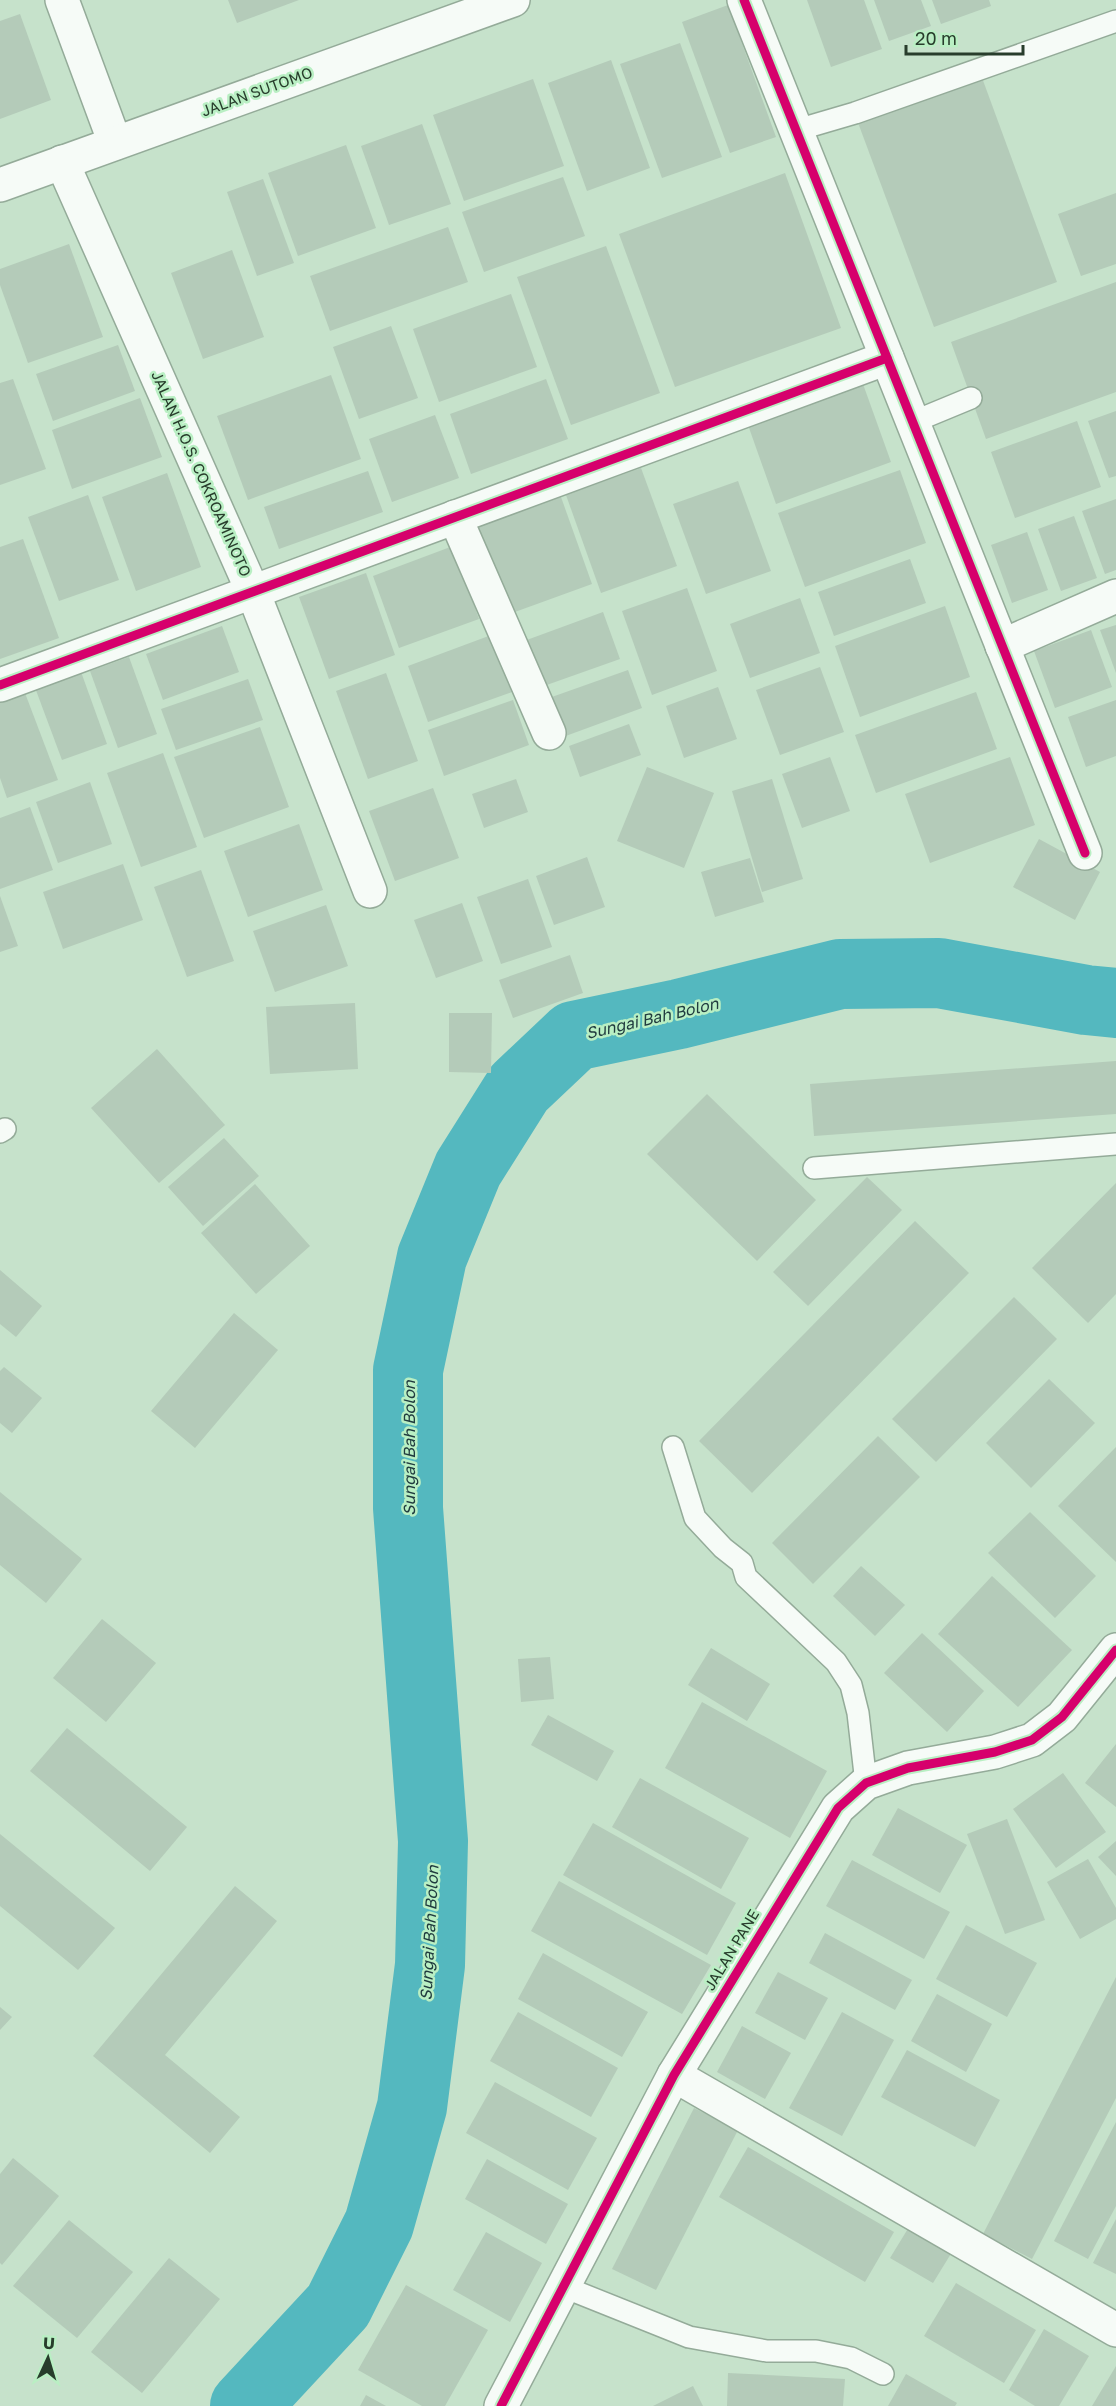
<svg xmlns="http://www.w3.org/2000/svg" width="1116" height="2406" font-family="'Golos Text',sans-serif">
<style>
.lines{fill:none;stroke-linecap:round;stroke-linejoin:round}
.river{stroke:#54b8bf;stroke-width:70}
.building{fill:#b4cbb9}
.lane-casing{stroke:#94ab99;stroke-width:24}
.street-casing{stroke:#94ab99;stroke-width:36}
.secondary-casing{stroke:#94ab99;stroke-width:36}
.primary-casing{stroke:#94ab99;stroke-width:36}
.lane{stroke:#f6fbf7;stroke-width:21}
.street{stroke:#f6fbf7;stroke-width:33}
.secondary{stroke:#f6fbf7;stroke-width:33}
.primary{stroke:#f6fbf7;stroke-width:33}
.cycleway-casing{stroke:#b9efc3;stroke-width:13}
.cycleway{stroke:#d6006c;stroke-width:9}
.labels{text-anchor:middle;stroke-width:5;stroke-linejoin:round;paint-order:stroke}
.street-label{font-size:15px;fill:#283d2c;stroke:#b9efc3}
.water-label{font-size:16px;font-style:italic;fill:#203b3f;stroke:#b9efc3}
</style>
<rect width="100%" height="100%" fill="#c6e2cb"/>
<g class="lines">
<polyline class="river" points="245,2406 338,2306 379,2224 412,2107 430,1965 433,1841 408,1508 408,1370 432,1257 468,1169 519,1088 574,1036 679,1014 840,974 939,973 1086,1000 1116,1003"/>
</g>
<g class="building">
<polygon points="228,0 299,0 237,23"/>
<polygon points="807,0 864,0 882,49 831,67"/>
<polygon points="874,0 921,0 931,26 889,41"/>
<polygon points="932,0 989,0 991,6 941,24"/>
<polygon points="728,5 776,137 730,153 682,22"/>
<polygon points="20,14 51,100 0,119 0,21"/>
<polygon points="680,43 722,157 662,178 620,64"/>
<polygon points="611,60 650,168 587,191 548,83"/>
<polygon points="981,75 1057,282 934,327 857,120"/>
<polygon points="533,79 564,166 464,201 433,115"/>
<polygon points="422,124 451,204 389,225 361,146"/>
<polygon points="346,145 376,228 298,256 268,173"/>
<polygon points="785,173 841,328 675,387 619,234"/>
<polygon points="563,177 585,236 484,272 462,212"/>
<polygon points="263,179 294,263 257,276 227,192"/>
<polygon points="1116,193 1116,264 1081,276 1058,214"/>
<polygon points="448,227 468,282 330,331 310,276"/>
<polygon points="69,244 103,337 28,363 0,285 0,269"/>
<polygon points="606,246 660,393 571,425 517,277"/>
<polygon points="232,250 264,337 203,359 171,273"/>
<polygon points="1116,282 1116,392 986,439 951,342"/>
<polygon points="511,294 537,367 439,402 413,329"/>
<polygon points="391,326 418,398 359,419 333,347"/>
<polygon points="118,345 135,391 53,421 36,374"/>
<polygon points="331,375 361,459 248,500 217,416"/>
<polygon points="13,379 46,469 0,485 0,383"/>
<polygon points="546,379 568,439 471,474 450,414"/>
<polygon points="863,384 891,462 776,504 748,425"/>
<polygon points="140,398 162,457 72,489 52,430"/>
<polygon points="1116,411 1116,476 1109,478 1088,421"/>
<polygon points="435,415 459,478 392,502 369,439"/>
<polygon points="1077,421 1101,487 1015,518 991,452"/>
<polygon points="641,468 677,566 601,593 566,495"/>
<polygon points="900,470 926,543 805,587 778,513"/>
<polygon points="368,471 383,512 279,549 264,507"/>
<polygon points="167,473 201,567 136,591 102,497"/>
<polygon points="738,481 771,571 706,594 673,504"/>
<polygon points="88,495 119,580 59,601 28,517"/>
<polygon points="561,497 592,584 504,616 472,529"/>
<polygon points="1116,499 1116,570 1105,574 1082,511"/>
<polygon points="1074,516 1097,578 1061,591 1038,529"/>
<polygon points="1027,532 1048,590 1012,603 991,545"/>
<polygon points="23,539 59,638 0,659 0,547"/>
<polygon points="453,546 479,619 399,648 373,576"/>
<polygon points="910,559 926,603 834,636 818,592"/>
<polygon points="366,573 395,655 329,679 299,597"/>
<polygon points="687,588 717,671 652,695 622,611"/>
<polygon points="800,598 820,653 750,678 730,624"/>
<polygon points="945,606 970,677 860,717 835,646"/>
<polygon points="603,612 620,659 541,687 524,641"/>
<polygon points="1116,625 1116,673 1100,630"/>
<polygon points="222,626 239,672 163,700 146,654"/>
<polygon points="1091,630 1112,687 1055,708 1034,651"/>
<polygon points="494,634 515,691 428,722 408,666"/>
<polygon points="129,657 157,734 118,748 90,671"/>
<polygon points="820,667 844,732 780,755 756,690"/>
<polygon points="80,669 107,744 62,760 34,685"/>
<polygon points="628,670 642,708 563,737 549,698"/>
<polygon points="386,673 418,761 368,779 336,691"/>
<polygon points="248,679 263,720 176,750 161,709"/>
<polygon points="718,687 737,739 684,758 666,706"/>
<polygon points="976,692 997,749 876,793 855,735"/>
<polygon points="25,693 58,780 7,798 0,778 0,702"/>
<polygon points="513,700 529,745 444,776 428,730"/>
<polygon points="1116,700 1116,756 1086,767 1068,717"/>
<polygon points="629,724 641,755 580,777 569,746"/>
<polygon points="260,727 289,807 204,838 174,757"/>
<polygon points="163,753 197,847 141,867 107,773"/>
<polygon points="830,757 850,811 802,828 782,774"/>
<polygon points="1010,757 1035,825 930,863 905,794"/>
<polygon points="647,767 714,793 684,868 617,841"/>
<polygon points="516,779 528,812 484,828 472,794"/>
<polygon points="772,779 803,879 762,892 732,791"/>
<polygon points="90,782 112,844 58,863 36,802"/>
<polygon points="433,788 459,858 395,881 369,811"/>
<polygon points="30,807 53,870 0,889 0,818"/>
<polygon points="299,824 323,890 248,917 224,851"/>
<polygon points="1039,839 1100,872 1075,920 1013,887"/>
<polygon points="587,857 605,907 554,925 536,876"/>
<polygon points="750,858 764,902 715,917 701,872"/>
<polygon points="123,864 143,920 63,949 43,892"/>
<polygon points="201,870 234,961 187,977 154,887"/>
<polygon points="528,879 552,947 501,964 477,897"/>
<polygon points="0,896 18,946 0,952"/>
<polygon points="462,903 483,961 436,978 414,920"/>
<polygon points="326,905 348,966 275,992 253,931"/>
<polygon points="570,955 583,993 513,1018 499,980"/>
<polygon points="355,1003 358,1069 270,1074 266,1007"/>
<polygon points="449,1013 492,1013 491,1073 449,1072"/>
<polygon points="157,1049 225,1125 159,1183 91,1108"/>
<polygon points="1116,1061 1116,1114 814,1136 810,1084"/>
<polygon points="707,1094 816,1200 757,1261 647,1154"/>
<polygon points="224,1138 259,1176 203,1226 168,1187"/>
<polygon points="867,1177 902,1210 808,1306 773,1272"/>
<polygon points="1116,1183 1116,1294 1088,1323 1032,1268"/>
<polygon points="255,1184 310,1246 256,1294 201,1233"/>
<polygon points="915,1221 969,1273 752,1493 699,1441"/>
<polygon points="0,1270 42,1306 16,1337 0,1324"/>
<polygon points="1014,1297 1057,1339 936,1462 892,1419"/>
<polygon points="234,1313 278,1350 195,1448 151,1411"/>
<polygon points="4,1367 42,1398 12,1433 0,1423 0,1371"/>
<polygon points="1049,1379 1095,1423 1031,1488 986,1443"/>
<polygon points="878,1436 920,1477 813,1584 772,1543"/>
<polygon points="1116,1447 1116,1562 1058,1506"/>
<polygon points="0,1492 82,1559 46,1603 0,1565"/>
<polygon points="1030,1512 1096,1576 1055,1618 988,1553"/>
<polygon points="861,1566 905,1605 875,1636 833,1596"/>
<polygon points="992,1576 1072,1650 1018,1707 938,1634"/>
<polygon points="102,1619 156,1663 106,1722 53,1678"/>
<polygon points="922,1633 984,1691 947,1732 884,1673"/>
<polygon points="711,1648 770,1684 747,1721 688,1685"/>
<polygon points="550,1657 554,1699 521,1702 518,1659"/>
<polygon points="702,1702 827,1771 790,1838 665,1768"/>
<polygon points="548,1715 614,1751 597,1781 531,1745"/>
<polygon points="67,1728 187,1827 150,1871 30,1771"/>
<polygon points="1116,1744 1116,1807 1085,1783"/>
<polygon points="1063,1773 1106,1832 1056,1868 1013,1809"/>
<polygon points="640,1778 749,1838 721,1889 612,1827"/>
<polygon points="898,1808 967,1845 940,1893 872,1855"/>
<polygon points="1007,1819 1045,1920 1005,1934 967,1834"/>
<polygon points="593,1823 736,1903 707,1955 563,1875"/>
<polygon points="0,1834 115,1928 78,1970 0,1906"/>
<polygon points="1116,1841 1116,1876 1098,1857"/>
<polygon points="1088,1859 1116,1908 1116,1919 1080,1939 1047,1882"/>
<polygon points="852,1860 950,1912 924,1959 826,1906"/>
<polygon points="559,1881 711,1965 682,2014 531,1931"/>
<polygon points="235,1886 277,1921 165,2055 240,2117 210,2153 93,2056"/>
<polygon points="966,1925 1037,1963 1007,2017 936,1979"/>
<polygon points="825,1933 912,1980 895,2010 809,1963"/>
<polygon points="543,1953 648,2012 622,2057 518,1999"/>
<polygon points="778,1972 828,1998 805,2040 755,2013"/>
<polygon points="1116,1977 1116,2098 1032,2259 983,2234"/>
<polygon points="937,1994 992,2024 966,2072 911,2041"/>
<polygon points="0,2007 12,2017 0,2030"/>
<polygon points="518,2012 618,2068 591,2117 490,2061"/>
<polygon points="842,2012 894,2040 842,2136 789,2108"/>
<polygon points="742,2026 791,2053 765,2099 717,2072"/>
<polygon points="907,2050 1000,2100 975,2147 881,2097"/>
<polygon points="495,2082 597,2138 568,2190 466,2133"/>
<polygon points="694,2108 738,2130 656,2290 612,2269"/>
<polygon points="1116,2122 1116,2206 1088,2259 1054,2241"/>
<polygon points="748,2147 894,2232 865,2282 719,2197"/>
<polygon points="13,2158 59,2196 2,2265 0,2263 0,2174"/>
<polygon points="487,2159 568,2204 546,2244 465,2199"/>
<polygon points="1116,2219 1116,2274 1093,2263"/>
<polygon points="69,2220 133,2272 77,2338 13,2286"/>
<polygon points="909,2227 952,2252 933,2283 890,2258"/>
<polygon points="486,2232 542,2263 510,2322 453,2290"/>
<polygon points="169,2258 220,2299 142,2393 91,2352"/>
<polygon points="956,2283 1036,2330 1004,2383 924,2336"/>
<polygon points="406,2285 488,2330 445,2406 422,2406 358,2370"/>
<polygon points="1044,2329 1089,2356 1059,2406 1035,2406 1009,2390"/>
<polygon points="1116,2366 1116,2406 1092,2406"/>
<polygon points="728,2373 845,2379 843,2406 727,2406"/>
<polygon points="906,2374 957,2403 955,2406 888,2406"/>
<polygon points="693,2386 703,2406 653,2406"/>
<polygon points="366,2395 386,2406 360,2406"/>
</g>
<g class="lines">
<defs>
<g id="lane">
<polyline points="797,130 855,113 1116,21"/>
<polyline points="913,422 971,398"/>
<polyline points="0,1132 5,1129"/>
<polyline points="814,1168 1116,1144"/>
<polyline points="673,1447 695,1518 723,1548 742,1563 746,1577 836,1662 851,1685 858,1713 866,1783"/>
<polyline points="564,2287 689,2337 767,2351 816,2351 851,2358 883,2374"/>
</g>
<g id="street">
<polyline points="744,0 1085,853"/>
<polyline points="62,162 253,592 370,891"/>
<polyline points="455,517 549,733"/>
<polyline points="1002,646 1116,596"/>
<polyline points="0,685 887,358"/>
<polyline points="674,2075 1116,2330"/>
</g>
<g id="secondary">
<polyline points="62,0 115,143"/>
<polyline points="501,2406 674,2075 838,1808 866,1783 908,1768 995,1752 1032,1740 1062,1717 1116,1650"/>
</g>
<polyline id="primary" points="0,185 513,0"/>
</defs>
<use href="#lane" class="lane-casing"/>
<use href="#street" class="street-casing"/>
<use href="#secondary" class="secondary-casing"/>
<use href="#primary" class="primary-casing"/>
<use href="#lane" class="lane"/>
<use href="#street" class="street"/>
<use href="#secondary" class="secondary"/>
<use href="#primary" class="primary"/>
<defs>
<g id="cycleway">
<polyline points="744,0 1085,853"/>
<polyline points="0,685 887,358"/>
<polyline points="501,2406 674,2075 838,1808 866,1783 908,1768 995,1752 1032,1740 1062,1717 1116,1650"/>
</g>
</defs>
<use href="#cycleway" class="cycleway-casing"/>
<use href="#cycleway" class="cycleway"/>
</g>
<g class="labels">
<g class="street-label">
<text transform="translate(257 92) rotate(-20)" y="5">JALAN SUTOMO</text>
<text transform="translate(201 474) rotate(66)" y="5">JALAN H.O.S. COKROAMINOTO</text>
<text transform="translate(732 1950) rotate(-59)" y="5">JALAN PANE</text>
</g>
<g class="water-label">
<text transform="translate(652 1018) rotate(-13)" y="6">Sungai Bah Bolon</text>
<text transform="translate(409 1448) rotate(-90)" y="6">Sungai Bah Bolon</text>
<text transform="translate(429 1933) rotate(-87)" y="6">Sungai Bah Bolon</text>
</g>
</g>
<g transform="translate(48 2358) rotate(4)" stroke="#b9efc3" stroke-width="4.5" paint-order="stroke">
<path d="M0-4.5L10 22L0 15L-10 22Z" fill="#283d2c"/>
<text y="-9" font-size="16" font-weight="bold" text-anchor="middle" fill="#283d2c">U</text>
</g>
<path d="M906 45v9h117v-9" fill="none" stroke="#283d2c" stroke-width="3"/>
<text x="915" y="45" font-size="18" fill="#283d2c" stroke="#b9efc3" stroke-width="4.5" paint-order="stroke">20 m</text>
</svg>
